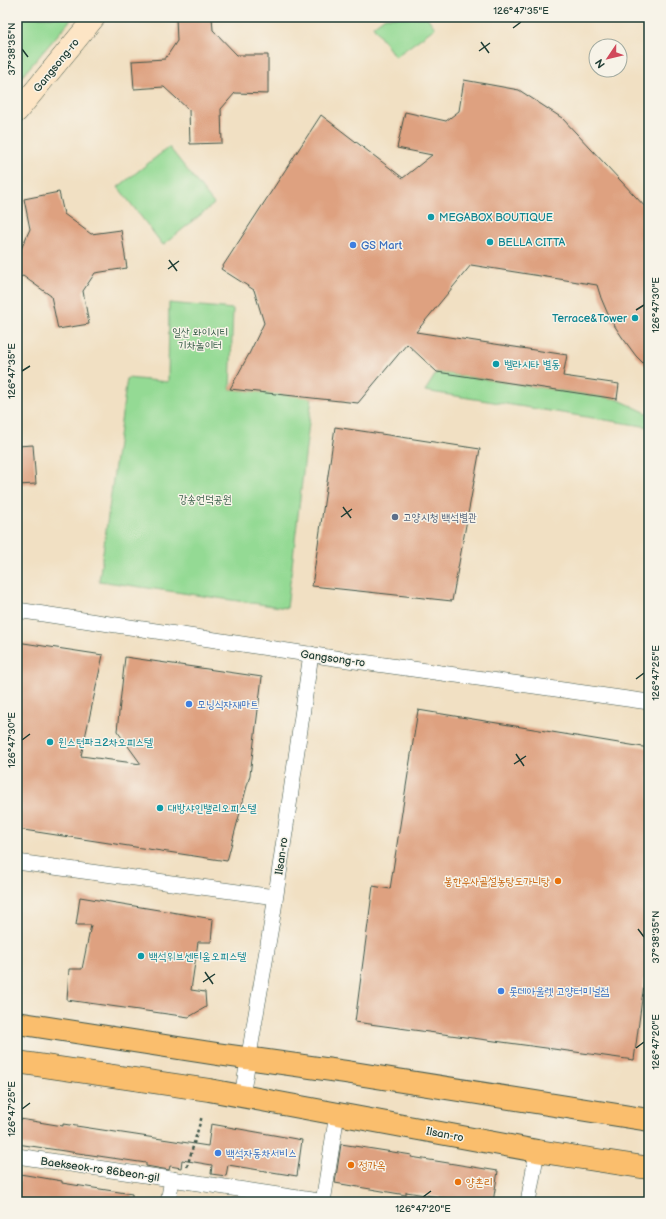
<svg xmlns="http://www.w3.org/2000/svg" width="666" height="1219" font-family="'Balsamiq Sans','Poor Story',sans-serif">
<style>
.green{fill:#94da94;stroke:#5a8c64}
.building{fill:#dea180}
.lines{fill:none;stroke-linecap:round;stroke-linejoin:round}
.street-casing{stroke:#3e5549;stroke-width:16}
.secondary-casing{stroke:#3e5549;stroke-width:22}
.primary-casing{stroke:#3e5549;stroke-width:24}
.path{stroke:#3e5549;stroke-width:2.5;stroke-dasharray:3 3;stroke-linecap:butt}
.street{stroke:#fff;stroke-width:15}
.secondary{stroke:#fde5c5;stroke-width:21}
.primary{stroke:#fabe6d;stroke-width:22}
.ticks{fill:none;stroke:#1f3d34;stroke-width:1.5}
.culture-dot{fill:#0f9aa8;stroke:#f7f3e8;stroke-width:1.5}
.shop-dot{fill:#3f7fe0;stroke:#f7f3e8;stroke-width:1.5}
.service-dot{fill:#5c6f8a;stroke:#f7f3e8;stroke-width:1.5}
.food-dot{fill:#e8710a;stroke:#f7f3e8;stroke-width:1.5}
.labels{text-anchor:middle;stroke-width:3;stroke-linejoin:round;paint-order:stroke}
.street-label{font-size:11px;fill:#1f3d34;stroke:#f7f3e8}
.culture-label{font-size:11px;fill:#0d838f;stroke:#f7f3e8;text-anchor:start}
.shop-label{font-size:11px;fill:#366cbe;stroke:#f7f3e8;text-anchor:start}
.park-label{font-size:11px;fill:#365c47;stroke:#f7f3e8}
.service-label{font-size:11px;fill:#4e5e75;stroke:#f7f3e8;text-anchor:start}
.food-label{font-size:11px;fill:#c56008;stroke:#f7f3e8;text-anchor:start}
.neatline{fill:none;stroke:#1f3d34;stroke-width:1.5}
.ticks-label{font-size:10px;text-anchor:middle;fill:#1f3d34}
</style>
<rect width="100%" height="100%" fill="#f7f3e8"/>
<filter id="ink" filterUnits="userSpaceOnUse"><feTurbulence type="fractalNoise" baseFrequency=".025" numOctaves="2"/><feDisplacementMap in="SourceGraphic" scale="8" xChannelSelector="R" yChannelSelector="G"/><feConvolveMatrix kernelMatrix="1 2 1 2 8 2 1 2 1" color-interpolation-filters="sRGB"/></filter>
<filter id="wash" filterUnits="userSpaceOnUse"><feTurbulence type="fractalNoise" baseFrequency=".012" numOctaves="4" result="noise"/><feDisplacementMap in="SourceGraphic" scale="16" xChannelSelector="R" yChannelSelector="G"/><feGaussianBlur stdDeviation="0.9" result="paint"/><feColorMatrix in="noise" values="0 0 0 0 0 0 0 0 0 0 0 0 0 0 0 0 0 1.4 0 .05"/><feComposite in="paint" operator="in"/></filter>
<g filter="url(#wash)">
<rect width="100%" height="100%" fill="#f1e0c3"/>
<g class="green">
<polygon points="17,17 73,17 17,82"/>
<polygon points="385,17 427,17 435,28 395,57 373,26"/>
<polygon points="169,147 214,204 163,245 118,187"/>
<polygon points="169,303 233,309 230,389 312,397 287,608 99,581 127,378 168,382"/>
<polygon points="437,372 617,399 649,414 649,427 425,391"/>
</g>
<g id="blocks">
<g class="building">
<polygon points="176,17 212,17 213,30 237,55 268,55 268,94 235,93 221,109 222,143 190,144 189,110 164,87 134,89 132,61 165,59 177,41"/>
<polygon points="464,80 519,90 562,118 649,211 649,369 636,356 622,337 610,319 601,298 597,285 471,265 416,332 567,355 563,376 619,384 617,399 437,372 407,344 358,403 230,389 249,354 264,323 254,290 221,269 321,115 403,178 432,155 397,148 405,112 446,121 459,111"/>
<polygon points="59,192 64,214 91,234 121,230 127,268 95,273 83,291 89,324 58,329 51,296 23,276 17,278 17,250 21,249 30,229 24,199"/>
<polygon points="335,427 480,449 452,601 312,586"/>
<polygon points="33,445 36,484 17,485 17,446"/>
<polygon points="17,642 103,655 81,756 141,764 117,731 125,657 262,677 250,775 227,861 17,829"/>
<polygon points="418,710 649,748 649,961 647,961 634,1060 355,1022 373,886 390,889"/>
<polygon points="80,897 213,919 211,942 198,942 191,990 205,992 206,1007 189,1017 67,1000 69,969 82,969 91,925 76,925"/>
<polygon points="20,1119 63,1126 63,1124 208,1146 211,1124 302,1140 297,1176 228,1165 226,1176 211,1174 212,1165 182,1160 181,1168 170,1166 169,1170 146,1166 146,1163 17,1144"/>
<polygon points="341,1144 412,1155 411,1157 498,1171 493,1202 470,1202 406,1192 406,1195 335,1183"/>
<polygon points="20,1174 62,1181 62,1183 132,1194 132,1202 17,1202"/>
</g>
</g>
</g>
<g filter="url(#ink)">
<use href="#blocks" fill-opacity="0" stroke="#3e5549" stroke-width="1"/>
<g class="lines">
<defs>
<g id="street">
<polyline points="17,610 341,659 649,702"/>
<polyline points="17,862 275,897"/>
<polyline points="242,1096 273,915 311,654"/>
<polyline points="17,1156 325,1202"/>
<polyline points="168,1202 172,1179"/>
<polyline points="323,1202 337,1114"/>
<polyline points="528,1202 537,1151"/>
</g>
<polyline id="secondary" points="17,112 95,17"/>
<g id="primary">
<polyline points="17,1023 217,1054 346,1072 649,1120"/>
<polyline points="17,1062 209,1090 537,1151 649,1168"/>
</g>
</defs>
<use href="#street" class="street-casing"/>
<use href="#secondary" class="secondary-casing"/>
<use href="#primary" class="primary-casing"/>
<polyline class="path" points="187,1167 202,1116"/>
<use href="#street" class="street"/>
<use href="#secondary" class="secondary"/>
<use href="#primary" class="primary"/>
</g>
</g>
<path class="ticks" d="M 513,28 L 521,22M 481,42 L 489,53M 22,49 L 28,57M 479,51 L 490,43M 169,260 L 177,271M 168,269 L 179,261M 636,310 L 644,305M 22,371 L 30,366M 343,507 L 351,518M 341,517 L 352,509M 636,679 L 644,673M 22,740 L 30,734M 516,754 L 524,766M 514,764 L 526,756M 638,929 L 644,937M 205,972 L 213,984M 203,982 L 215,974M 636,1048 L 644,1042M 22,1109 L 30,1103M 423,1197 L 431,1191"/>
<g class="culture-dot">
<circle cx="431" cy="217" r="4"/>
<circle cx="490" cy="242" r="4"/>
<circle cx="635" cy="318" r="4"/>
<circle cx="496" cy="364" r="4"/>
<circle cx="50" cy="742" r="4"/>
<circle cx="160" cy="808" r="4"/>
<circle cx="141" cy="956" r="4"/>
</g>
<g class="shop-dot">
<circle cx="353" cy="245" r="4"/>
<circle cx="189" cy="704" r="4"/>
<circle cx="501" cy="991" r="4"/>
<circle cx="218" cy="1153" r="4"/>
</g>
<circle class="service-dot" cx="395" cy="517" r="4"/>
<g class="food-dot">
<circle cx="558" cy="881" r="4"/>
<circle cx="351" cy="1165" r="4"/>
<circle cx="458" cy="1182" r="4"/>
</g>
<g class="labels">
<g class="street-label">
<text transform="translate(56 65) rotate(-51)" y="4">Gangsong-ro</text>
<text transform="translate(333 658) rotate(8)" y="4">Gangsong-ro</text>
<text transform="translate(281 856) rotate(-82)" y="4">Ilsan-ro</text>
<text transform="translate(445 1134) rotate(11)" y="4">Ilsan-ro</text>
<text transform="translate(100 1169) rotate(8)" y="4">Baekseok-ro 86beon-gil</text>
</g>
<g class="culture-label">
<text x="439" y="221">MEGABOX BOUTIQUE</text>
<text x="498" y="246">BELLA CITTA</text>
<text x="627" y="322" text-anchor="end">Terrace&amp;Tower</text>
<text x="504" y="368">벨라시타 별동</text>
<text x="58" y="746">윈스턴파크2차오피스텔</text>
<text x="168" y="812">대방샤인밸리오피스텔</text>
<text x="149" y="960">백석위브센티움오피스텔</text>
</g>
<g class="shop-label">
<text x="361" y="249">GS Mart</text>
<text x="197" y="708">모닝식자재마트</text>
<text x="509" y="995">롯데아울렛 고양터미널점</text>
<text x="226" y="1157">백석자동차서비스</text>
</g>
<g class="park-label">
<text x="200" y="336">일산 와이시티<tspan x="200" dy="13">기차놀이터</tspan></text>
<text x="205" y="503">강송언덕공원</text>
</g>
<g class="service-label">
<text x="403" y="521">고양시청 백석별관</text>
</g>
<g class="food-label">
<text x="550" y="885" text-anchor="end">봉한우사골설농탕도가니탕</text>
<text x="359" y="1169">정가옥</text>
<text x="466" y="1186">양촌리</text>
</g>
</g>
<rect width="666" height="1219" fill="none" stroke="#f7f3e8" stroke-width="44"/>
<g transform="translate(608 58) rotate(235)"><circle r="19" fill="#f7f3e8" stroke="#a1aaa0"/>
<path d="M0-3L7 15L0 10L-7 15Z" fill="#d1495b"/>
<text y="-6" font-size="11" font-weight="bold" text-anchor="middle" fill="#1f3d34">N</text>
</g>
<rect x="22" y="22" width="622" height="1175" class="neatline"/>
<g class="ticks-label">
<text x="521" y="14">126°47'35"E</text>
<text transform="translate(11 49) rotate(-90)" y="4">37°38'35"N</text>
<text transform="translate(655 305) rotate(-90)" y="4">126°47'30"E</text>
<text transform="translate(11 371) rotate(-90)" y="4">126°47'35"E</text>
<text transform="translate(655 673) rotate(-90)" y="4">126°47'25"E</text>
<text transform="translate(11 740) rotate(-90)" y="4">126°47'30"E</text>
<text transform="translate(655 937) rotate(-90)" y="4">37°38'35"N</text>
<text transform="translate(655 1042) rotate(-90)" y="4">126°47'20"E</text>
<text transform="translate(11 1109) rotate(-90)" y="4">126°47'25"E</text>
<text x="423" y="1212">126°47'20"E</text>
</g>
</svg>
